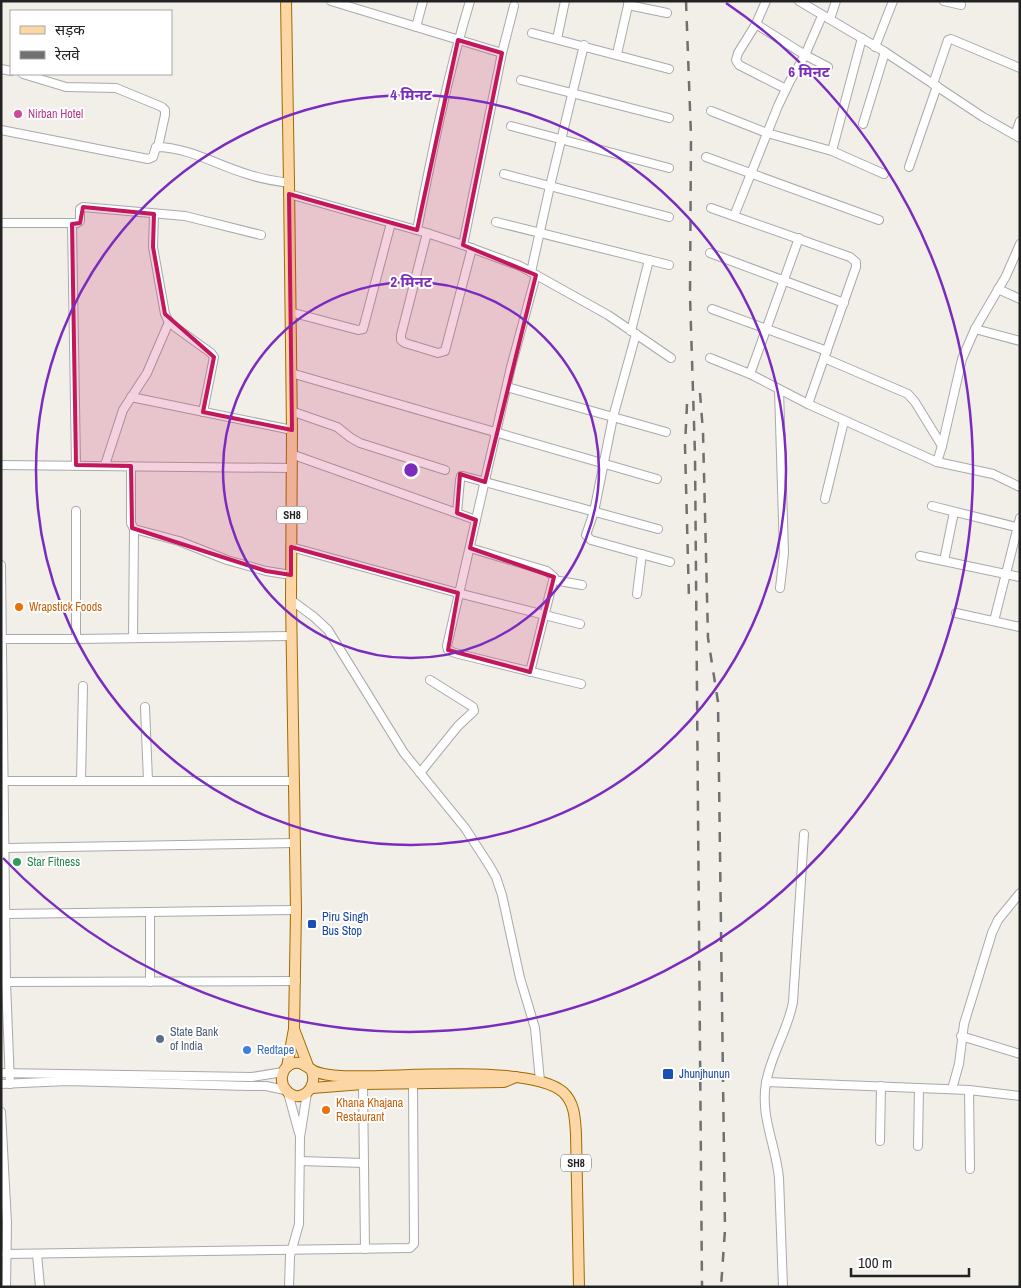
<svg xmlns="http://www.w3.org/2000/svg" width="1021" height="1288" font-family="'Archivo Narrow','Noto Sans Devanagari',sans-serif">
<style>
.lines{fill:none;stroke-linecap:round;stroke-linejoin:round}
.minor-casing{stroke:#a9a9a9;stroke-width:10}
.major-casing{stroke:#a06b00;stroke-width:12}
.minor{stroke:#fff;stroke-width:8}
.major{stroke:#fcd6a4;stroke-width:10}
.rail{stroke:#707070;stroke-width:2.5;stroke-dasharray:10 10;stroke-linecap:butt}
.marked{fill:#c2185b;fill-opacity:0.2;stroke:#c2185b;stroke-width:4;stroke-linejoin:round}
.ring{fill:none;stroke:#7b2cbf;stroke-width:2.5}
.hotel-dot{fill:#d1479c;stroke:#fff;stroke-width:2}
.food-dot{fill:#e8710a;stroke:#fff;stroke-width:2}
.leisure-dot{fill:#2e9e5b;stroke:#fff;stroke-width:2}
.transit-dot{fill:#1a4fb4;stroke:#fff;stroke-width:2}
.service-dot{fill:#5c6f8a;stroke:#fff;stroke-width:2}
.shop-dot{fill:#3f7fe0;stroke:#fff;stroke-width:2}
.labels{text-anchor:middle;stroke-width:4;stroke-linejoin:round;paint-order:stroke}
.shield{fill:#fff;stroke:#646464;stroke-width:1}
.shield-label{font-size:11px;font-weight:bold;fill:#222}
.hotel-label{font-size:12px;fill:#b23c85;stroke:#fff;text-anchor:start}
.food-label{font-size:12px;fill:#c56008;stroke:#fff;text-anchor:start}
.leisure-label{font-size:12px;fill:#27864d;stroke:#fff;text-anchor:start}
.transit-label{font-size:12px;fill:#164399;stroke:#fff;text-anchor:start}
.service-label{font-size:12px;fill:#4e5e75;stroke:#fff;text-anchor:start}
.shop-label{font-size:12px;fill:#366cbe;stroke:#fff;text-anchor:start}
.centre{fill:#7b2cbf;stroke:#fff;stroke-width:2.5}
.ring-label{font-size:15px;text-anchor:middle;font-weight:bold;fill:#7b2cbf;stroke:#fff;stroke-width:4;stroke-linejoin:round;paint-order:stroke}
</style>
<rect width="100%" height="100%" fill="#f2efe9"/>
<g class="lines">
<defs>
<g id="minor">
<polyline points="331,1 502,53"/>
<polyline points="766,1 756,24 738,53 736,60 739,65 786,89"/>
<polyline points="799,1 885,52 983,117 1020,138"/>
<polyline points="944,1 961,5"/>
<polyline points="628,5 667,13"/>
<polyline points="830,19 836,1"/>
<polyline points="756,24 805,55 828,67"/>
<polyline points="416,27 423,1"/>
<polyline points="532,33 669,69"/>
<polyline points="557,39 565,1"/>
<polyline points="875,47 893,1"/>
<polyline points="617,54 629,1"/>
<polyline points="1,69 11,71"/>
<polyline points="23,74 66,87 116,88 162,107 165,110 165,115 158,147"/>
<polyline points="521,80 669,118"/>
<polyline points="933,84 948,40 951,39 1020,68"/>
<polyline points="711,111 767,133 832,151 884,174"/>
<polyline points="863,124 885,52"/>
<polyline points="511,126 669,168"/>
<path d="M 1,130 L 148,159 L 153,157 L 156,147 C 188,147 217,165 247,174 C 261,179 275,181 289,183"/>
<polyline points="1015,135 1020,121"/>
<polyline points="832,151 862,38"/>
<polyline points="706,157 879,220"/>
<polyline points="909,167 937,86"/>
<polyline points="504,174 669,217"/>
<polyline points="289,194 427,233 463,245 520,266 608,315 671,358"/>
<polyline points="711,208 850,257 856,262 856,267 808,404"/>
<polyline points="154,214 153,247 165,314 169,322 175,327 211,353 214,357 203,412"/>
<polyline points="734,216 778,106 790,81 805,55 822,16"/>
<polyline points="496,222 669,265"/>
<polyline points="1,223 77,223 80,221 80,209 83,207 185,216 261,235"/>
<polyline points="72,224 76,465"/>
<path d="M 417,230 C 432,153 447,77 470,1"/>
<polyline points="427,233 401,335 401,340 405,343 438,353 445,351 472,248"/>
<polyline points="463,245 502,53 514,6"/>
<polyline points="710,253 844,303"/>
<polyline points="531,272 550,186 584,45"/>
<polyline points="536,275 511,367 447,646 448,650 455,653 581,684"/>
<polyline points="998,289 1020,299"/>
<polyline points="712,309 827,351"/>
<polyline points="290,312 358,330 363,329 391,223"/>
<polyline points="975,329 1020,341"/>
<polyline points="631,331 649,260"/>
<polyline points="636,334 613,417 594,512 586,535 591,540 670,562"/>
<polyline points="710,358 750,374 808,404 937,462 993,474 1020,487"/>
<polyline points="824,358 908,394 915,402 942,446"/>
<polyline points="291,373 657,479"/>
<polyline points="750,374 799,238"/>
<polyline points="507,387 666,432"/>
<polyline points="779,390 784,553 780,588"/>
<polyline points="131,397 292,430"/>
<polyline points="291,411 337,427 351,438 360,443 445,470"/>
<polyline points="291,454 476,520"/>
<polyline points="937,462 942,446 962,359 975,329 1006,276 1020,244"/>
<polyline points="1,465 292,468"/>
<polyline points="105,465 123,410 147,373 169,322"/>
<polyline points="131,466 131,523 134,529 179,541 227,560 266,571 291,575"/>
<polyline points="825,499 844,421"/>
<polyline points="932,506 1020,528"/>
<polyline points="457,513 460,480 461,476 463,476 658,529"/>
<polyline points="291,547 458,593 580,624"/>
<polyline points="470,548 547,571 554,577 530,672"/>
<polyline points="920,556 1020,577"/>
<polyline points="944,561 954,512"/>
<polyline points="1,565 6,982 10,1084"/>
<polyline points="554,580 582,585"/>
<polyline points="637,594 642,554"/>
<polyline points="291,600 314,617 328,630 404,753 465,828 489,865 496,877 502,895 520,978 535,1028 540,1081"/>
<polyline points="956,613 1020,627"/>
<polyline points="994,621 1020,518"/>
<polyline points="133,638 134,529"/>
<polyline points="1,639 76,639 292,636"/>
<polyline points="76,639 76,511"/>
<polyline points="145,707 148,781"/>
<polyline points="420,773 458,726 474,711 473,707 430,680"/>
<polyline points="4,781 293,781"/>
<polyline points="81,781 83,686"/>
<polyline points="6,848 294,843"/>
<polyline points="150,913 150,982"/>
<polyline points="6,914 296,910"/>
<polyline points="6,982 296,981"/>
<polyline points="961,1036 1020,1054"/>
<polyline points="1,1073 252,1077 283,1072"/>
<polyline points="766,1082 969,1090 1020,1096"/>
<polyline points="1,1084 67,1081 248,1086 266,1086 285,1090"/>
<polyline points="363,1084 365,1249"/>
<polyline points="952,1089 959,1064 964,1024 992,933 998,920 1020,893"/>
<polyline points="969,1090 970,1169"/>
<polyline points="288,1093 299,1133"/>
<polyline points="1,1112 7,1223 6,1287"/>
<polyline points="880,1141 881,1086"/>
<polyline points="918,1146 919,1088"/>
<polyline points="300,1161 364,1163"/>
<polyline points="6,1254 410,1248 414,1244 414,1240 413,1083"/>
<polyline points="37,1254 40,1287"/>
<polyline points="289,1287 290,1256 299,1224 300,1137 307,1093"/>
<path d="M 783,1287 L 779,1178 C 776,1146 760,1116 766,1083 C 771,1054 788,1030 793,1002 L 804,834"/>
</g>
<g id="major">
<polyline points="286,1 289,183 292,430 291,600 296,910 294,1029 287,1067"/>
<polyline points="294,1029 308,1066"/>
<path d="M 311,1069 C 320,1088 299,1106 286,1090 C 279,1082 281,1069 291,1064 C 300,1060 305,1066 312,1070 C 319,1074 333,1076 341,1076 C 389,1079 530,1063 563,1092 C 575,1103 575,1119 576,1134 L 579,1287"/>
<polyline points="312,1088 363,1084 504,1082 516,1077"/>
</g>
</defs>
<use href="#minor" class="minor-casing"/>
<use href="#major" class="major-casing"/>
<use href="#minor" class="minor"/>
<use href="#major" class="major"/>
<g class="rail">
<polyline points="686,1 691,136 690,296 695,455 702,1287"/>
<polyline points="700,393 703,432 708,638 718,702 725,1230 721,1287"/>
<polyline points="687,404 685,446 689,599"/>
</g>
</g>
<path class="marked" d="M 458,40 L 502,53 L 463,245 L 536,275 L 485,482 L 460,474 L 457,513 L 476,520 L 470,548 L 554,577 L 530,672 L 448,650 L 458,593 L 291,547 L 291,575 L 266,571 L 132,528 L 131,466 L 76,465 L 72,224 L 80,223 L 83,207 L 154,214 L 153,247 L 165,314 L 214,357 L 203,412 L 292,430 L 289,194 L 417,230 Z"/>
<g class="ring">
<circle cx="411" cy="470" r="188"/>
<circle cx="411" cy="470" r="375"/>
<path d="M726 3A563 563 0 1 1 3 858"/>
</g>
<circle class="hotel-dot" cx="18" cy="114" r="5"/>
<g class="food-dot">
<circle cx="19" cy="607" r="5"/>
<circle cx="326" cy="1110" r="5"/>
</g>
<circle class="leisure-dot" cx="17" cy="862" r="5"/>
<g class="transit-dot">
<rect x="307" y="919" width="10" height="10" rx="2.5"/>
<rect x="662" y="1068" width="12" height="12" rx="2.5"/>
</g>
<circle class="service-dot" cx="160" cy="1039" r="5"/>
<circle class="shop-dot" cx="247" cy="1050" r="5"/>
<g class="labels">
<g class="shield">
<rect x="277" y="506.5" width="30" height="17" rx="4"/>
<rect x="561" y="1154.5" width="30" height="17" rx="4"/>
</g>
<g class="shield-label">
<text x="292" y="519">SH8</text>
<text x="576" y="1167">SH8</text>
</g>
<g class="hotel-label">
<text x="28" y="118">Nirban Hotel</text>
</g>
<g class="food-label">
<text x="29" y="611">Wrapstick Foods</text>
<text x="336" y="1107">Khana Khajana<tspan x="336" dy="14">Restaurant</tspan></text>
</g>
<g class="leisure-label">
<text x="27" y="866">Star Fitness</text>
</g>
<g class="transit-label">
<text x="322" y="921">Piru Singh<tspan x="322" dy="14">Bus Stop</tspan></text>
<text x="679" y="1078">Jhunjhunun</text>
</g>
<g class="service-label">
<text x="170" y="1036">State Bank<tspan x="170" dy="14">of India</tspan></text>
</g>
<g class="shop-label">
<text x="257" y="1054">Redtape</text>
</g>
</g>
<circle cx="411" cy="470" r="8" class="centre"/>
<g class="ring-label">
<text x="809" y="77">6 मिनट</text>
<text x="411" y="100">4 मिनट</text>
<text x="411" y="287">2 मिनट</text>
</g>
<rect width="1021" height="1288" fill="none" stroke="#222222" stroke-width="5"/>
<rect x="10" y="10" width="162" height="65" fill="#ffffff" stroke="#a7a7a7"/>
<rect x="20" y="26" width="25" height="8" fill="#fcd6a4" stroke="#a7a7a7"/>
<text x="55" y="35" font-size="15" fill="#222222">सड़क</text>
<rect x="20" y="51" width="25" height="8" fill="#707070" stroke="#a7a7a7"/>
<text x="55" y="60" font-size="15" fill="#222222">रेलवे</text>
<path d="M851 1268v8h118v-8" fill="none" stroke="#222222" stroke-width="2.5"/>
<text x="858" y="1268" font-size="15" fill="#222222" stroke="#ffffff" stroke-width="4" paint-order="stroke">100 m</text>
</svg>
